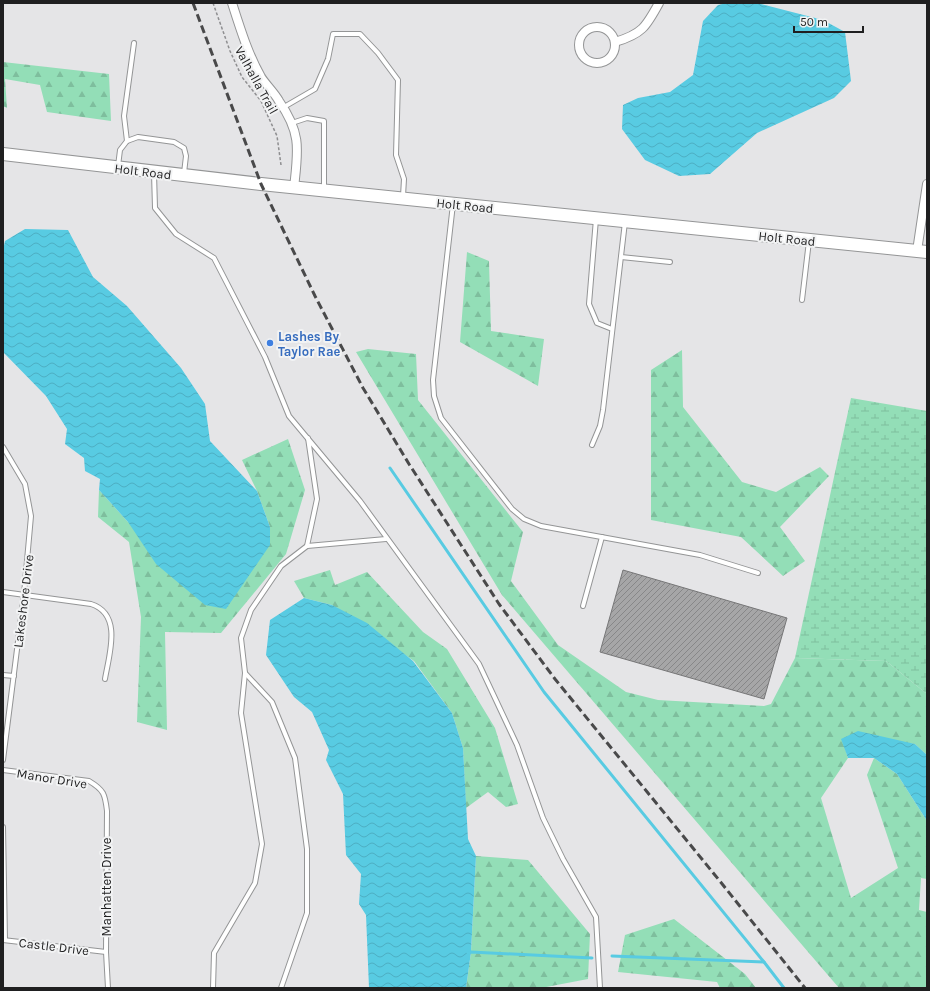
<svg xmlns="http://www.w3.org/2000/svg" width="930" height="991" font-family="Karla,sans-serif">
<style>
.forest{fill:url(#forest-firs)}
.wetland{fill:url(#wetland-marsh)}
.water{fill:url(#water-waves)}
.lines{fill:none;stroke-linecap:round;stroke-linejoin:round}
.stream{stroke:#58cbe2;stroke-width:3}
.building{fill:url(#building-hatch);stroke:#767677}
.service-casing{stroke:#949596;stroke-width:6}
.minor-casing{stroke:#949596;stroke-width:10}
.secondary-casing{stroke:#949596;stroke-width:14}
.path{stroke:#8e8e90;stroke-width:1.5;stroke-dasharray:3 2;stroke-linecap:butt}
.service{stroke:#fff;stroke-width:4}
.minor{stroke:#fff;stroke-width:8}
.secondary{stroke:#fff;stroke-width:12}
.rail{stroke:#49494a;stroke-width:3;stroke-dasharray:8 4;stroke-linecap:butt}
.shop-dot{fill:#3f7fe0;stroke:#f2f3f4;stroke-width:1.5}
.labels{text-anchor:middle;stroke-width:4;stroke-linejoin:round;paint-order:stroke}
.street-label{font-size:13px;fill:#1f1f20;stroke:#f2f3f4}
.shop-label{font-size:13px;font-weight:bold;fill:#366cbe;stroke:#f2f3f4;text-anchor:start}
</style>
<defs>
<pattern id="forest-firs" width="22" height="20" patternUnits="userSpaceOnUse"><rect width="22" height="20" fill="#93deb7"/><path d="M5 1l3.5 6h-7zM16 11l3.5 6h-7z" fill="#7ebe9d"/></pattern>
<pattern id="wetland-marsh" width="20" height="14" patternUnits="userSpaceOnUse"><rect width="20" height="14" fill="#93deb7"/><path d="M1 5h8M5 5V1M11 12h8M15 12V8" fill="none" stroke="#7ebe9d"/></pattern>
<pattern id="water-waves" width="16" height="10" patternUnits="userSpaceOnUse"><rect width="16" height="10" fill="#58cbe2"/><path d="M0 5q4-4 8 0t8 0" fill="none" stroke="#4caec2"/></pattern>
<pattern id="building-hatch" width="6" height="6" patternUnits="userSpaceOnUse"><rect width="6" height="6" fill="#a6a6a7"/><path d="M-1 1l2-2M0 6l6-6M5 7l2-2" fill="none" stroke="#878788"/></pattern>
</defs>
<rect width="100%" height="100%" fill="#e5e5e7"/>
<g class="forest">
<polygon points="3,62 109,74 111,121 47,112 40,85 5,79 7,108 3,106"/>
<polygon points="467,252 489,261 491,331 544,339 538,386 460,342"/>
<polygon points="368,349 416,354 418,400 523,532 511,581 558,645 626,692 658,700 764,706 771,704 795,658 886,661 927,694 927,755 915,744 842,739 848,758 821,798 851,898 898,868 867,775 874,758 897,774 927,821 927,879 921,878 919,910 927,912 927,988 839,988 502,595 356,352"/>
<polygon points="682,350 683,407 742,482 776,492 820,467 829,476 780,527 805,561 783,576 741,537 651,520 651,370"/>
<polygon points="288,439 305,490 286,554 221,633 165,632 167,730 137,722 141,617 129,542 98,517 99,490 128,522 270,527 257,491 242,460"/>
<polygon points="330,570 335,585 367,572 423,632 447,649 495,728 518,804 506,807 488,792 466,808 463,748 452,713 414,661 332,605 304,598 294,581"/>
<polygon points="476,856 528,860 590,934 588,979 541,988 466,988 471,952"/>
<polygon points="674,919 745,974 756,988 720,988 717,982 618,972 625,935"/>
</g>
<polygon class="wetland" points="851,398 927,411 927,694 886,661 795,658"/>
<g class="water">
<polygon points="727,3 757,3 823,20 845,32 851,81 834,98 757,133 710,174 679,176 645,160 622,129 623,105 638,98 670,92 693,75 703,21 718,5"/>
<polygon points="25,229 68,230 93,277 127,306 181,368 205,404 210,441 257,491 270,527 270,545 226,609 205,605 156,564 128,522 99,490 100,479 85,471 84,458 65,444 67,429 46,396 3,352 3,250 5,241"/>
<polygon points="304,598 332,605 367,623 413,661 452,713 463,748 468,839 476,856 471,952 466,988 369,988 366,915 359,904 361,874 346,855 343,794 326,760 329,750 312,712 294,697 266,655 270,620"/>
<polygon points="858,731 915,744 927,755 927,821 897,774 874,758 848,758 841,739"/>
</g>
<g class="lines">
<g class="stream">
<polyline points="390,468 544,692 764,962"/>
<polyline points="468,953 471,952 592,958"/>
<polyline points="612,956 764,962 784,988"/>
</g>
</g>
<polygon class="building" points="623,570 787,618 764,699 600,652"/>
<g class="lines">
<defs>
<g id="service">
<polyline points="284,107 315,89 328,59 333,34 360,34 378,53 398,80 396,155 404,179 403,196"/>
<polyline points="292,123 307,118 324,121 324,188"/>
<polyline points="127,141 124,116 134,43"/>
<polyline points="118,166 120,150 127,141 138,137 174,142 184,148 186,156 184,173"/>
<polyline points="154,173 155,208 176,234 214,258 265,357 289,416 360,501 479,664 517,745 543,818 563,859 596,917 600,988"/>
<polyline points="453,204 433,380 434,396 441,418 512,509 524,519 541,526 700,555 758,573"/>
<polyline points="596,219 589,304 597,323 612,329"/>
<polyline points="621,257 670,262"/>
<polyline points="802,300 809,241"/>
<polyline points="592,445 600,426 603,410 625,222"/>
<polyline points="3,447 25,484 31,516 24,594 3,760"/>
<polyline points="307,546 317,499 308,438"/>
<path d="M 3,592 L 91,604 C 123,614 109,655 105,679"/>
<polyline points="583,606 602,537"/>
<polyline points="3,675 14,676"/>
<path d="M 3,770 L 89,781 C 104,790 105,794 107,811 L 106,952 L 108,988"/>
<polyline points="3,827 5,940"/>
<polyline points="3,940 106,952"/>
<polyline points="213,988 214,953 255,883 262,844 241,713 245,673"/>
<polyline points="281,988 307,913 307,849 295,758 272,702 245,673 241,638 251,610 281,566 307,546 386,539"/>
</g>
<g id="minor">
<path d="M 232,3 C 240,28 248,54 261,77 C 266,85 274,92 279,101 C 302,134 298,150 294,188"/>
<circle cx="597" cy="45" r="18"/>
<path d="M 615,42 C 642,34 646,27 659,3"/>
<polyline points="917,251 927,184"/>
</g>
<polyline id="secondary" points="3,154 261,184 927,252"/>
</defs>
<use href="#service" class="service-casing"/>
<use href="#minor" class="minor-casing"/>
<use href="#secondary" class="secondary-casing"/>
<polyline class="path" points="213,3 230,51 242,77 261,101 277,136 281,165"/>
<use href="#service" class="service"/>
<use href="#minor" class="minor"/>
<use href="#secondary" class="secondary"/>
<polyline class="rail" points="193,3 261,184 315,296 363,388 409,464 499,604 555,679 719,880 805,988"/>
</g>
<circle class="shop-dot" cx="270" cy="343" r="4"/>
<g class="labels">
<g class="street-label">
<text transform="translate(257 80) rotate(61)" y="5">Valhalla Trail</text>
<text transform="translate(143 171) rotate(7)" y="5">Holt Road</text>
<text transform="translate(465 205) rotate(6)" y="5">Holt Road</text>
<text transform="translate(787 238) rotate(6)" y="5">Holt Road</text>
<text transform="translate(23 601) rotate(-83)" y="5">Lakeshore Drive</text>
<text transform="translate(52 778) rotate(9)" y="5">Manor Drive</text>
<text transform="translate(106 887) rotate(-90)" y="5">Manhatten Drive</text>
<text transform="translate(54 946) rotate(7)" y="5">Castle Drive</text>
</g>
<g class="shop-label">
<text x="278" y="341">Lashes By<tspan x="278" dy="15">Taylor Rae</tspan></text>
</g>
</g>
<rect width="930" height="991" fill="none" stroke="#1f1f20" stroke-width="8"/>
<path d="M794 26v6h69v-6" fill="none" stroke="#1f1f20" stroke-width="2"/>
<text x="800" y="26" font-size="12" fill="#1f1f20" stroke="#f2f3f4" stroke-width="3" paint-order="stroke">50 m</text>
</svg>
